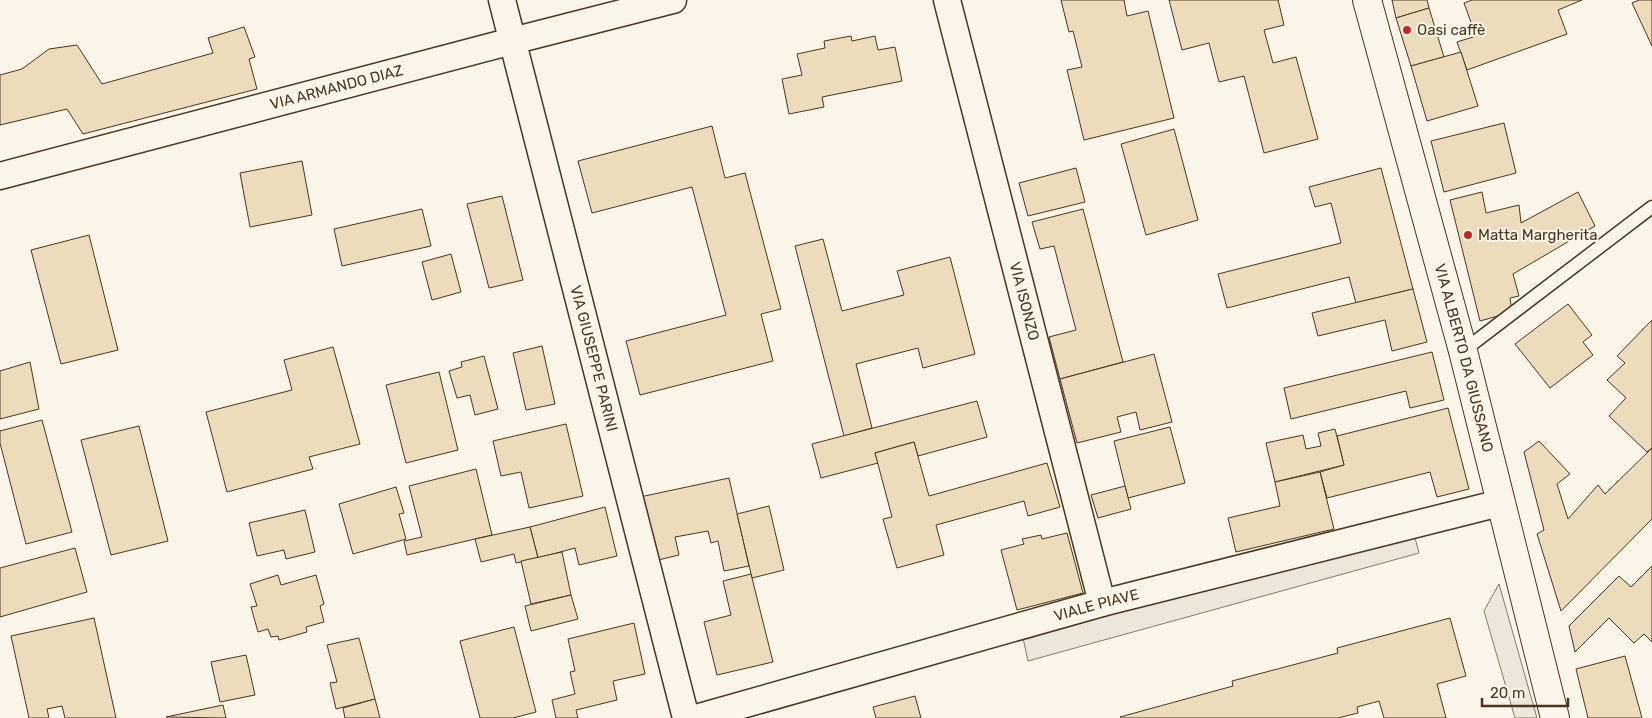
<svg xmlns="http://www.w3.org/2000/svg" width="1652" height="718" font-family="Rubik,sans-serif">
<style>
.parking{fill:#ede7d9;stroke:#887966}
.building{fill:#ecdcbc;stroke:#4a3520}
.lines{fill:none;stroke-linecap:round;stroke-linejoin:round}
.service-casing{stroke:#4a3520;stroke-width:15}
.minor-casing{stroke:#4a3520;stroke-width:29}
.tertiary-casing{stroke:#4a3520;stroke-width:30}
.service{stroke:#fbf6e9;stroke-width:12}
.minor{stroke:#fbf6e9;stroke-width:26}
.tertiary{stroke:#fbf6e9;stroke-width:28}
.poi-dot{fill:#c62828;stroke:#fbf6e9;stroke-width:2}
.labels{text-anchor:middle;stroke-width:4;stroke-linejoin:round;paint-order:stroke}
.poi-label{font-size:15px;fill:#4a3520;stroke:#fbf6e9;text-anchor:start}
.street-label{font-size:15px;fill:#4a3520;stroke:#fbf6e9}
</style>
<rect width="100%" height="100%" fill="#fbf6e9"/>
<g class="parking">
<polygon points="1414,534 1419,553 1028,661 1023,638"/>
<polygon points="1499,584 1537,718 1515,718 1484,611"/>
</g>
<g class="building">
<polygon points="1061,0 1124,0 1127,16 1148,11 1174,118 1084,140 1067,70 1082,67 1073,31 1069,32"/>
<polygon points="1169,0 1278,0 1284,25 1264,30 1273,63 1296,57 1318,139 1264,153 1244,76 1219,82 1209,43 1182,50"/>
<polygon points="1392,0 1427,0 1429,8 1396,18"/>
<polygon points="1472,0 1582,0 1558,10 1567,34 1467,70 1457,42 1476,36 1464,3"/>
<polygon points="1639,0 1652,0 1652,46 1632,3"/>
<polygon points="1429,8 1444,57 1411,66 1396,18"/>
<polygon points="244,27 255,57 249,59 257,89 83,134 67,109 0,125 0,75 22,69 49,49 77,45 102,84 213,53 208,38"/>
<polygon points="851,36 852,41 875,36 878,50 895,47 902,81 822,97 824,107 789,114 782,79 802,75 797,54 825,48 824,41"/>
<polygon points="1461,52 1478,106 1427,121 1411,66"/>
<polygon points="1504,123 1516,173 1444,192 1431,141"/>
<polygon points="712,126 725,178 745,173 781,309 761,314 773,361 640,395 626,341 726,315 692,187 592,213 578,161"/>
<polygon points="1174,129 1198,220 1146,235 1121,144"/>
<polygon points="302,161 312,215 250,227 240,173"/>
<polygon points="1076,168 1085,202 1028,216 1019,183"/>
<polygon points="1381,168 1413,289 1356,303 1349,277 1227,308 1218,274 1341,243 1331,203 1315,207 1309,187"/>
<polygon points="1482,192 1486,213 1519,205 1521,223 1578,192 1595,226 1513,274 1519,296 1510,298 1512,312 1480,321 1450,200"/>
<polygon points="502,196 523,280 489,288 467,204"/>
<polygon points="422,209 431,246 342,266 334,229"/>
<polygon points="1083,209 1123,362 1060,379 1049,337 1076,330 1054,246 1040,249 1032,222"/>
<polygon points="89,235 118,350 61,364 31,250"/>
<polygon points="823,239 842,311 904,295 897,271 950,257 975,354 923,368 918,348 856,364 872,428 844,436 795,246"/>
<polygon points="451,254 461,292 432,300 422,262"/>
<polygon points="1413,289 1427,342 1392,351 1385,320 1318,336 1312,313"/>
<polygon points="1568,304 1592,335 1583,342 1593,355 1550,388 1515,344"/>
<polygon points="1652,320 1652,448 1647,452 1609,416 1626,398 1607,380 1625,363 1617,356"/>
<polygon points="542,346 555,404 526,410 513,353"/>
<polygon points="333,347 360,444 309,457 313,469 227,492 206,412 292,390 284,360"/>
<polygon points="1432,352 1444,400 1410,408 1406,391 1291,419 1284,388"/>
<polygon points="1154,354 1172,422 1140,430 1136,412 1117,417 1121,432 1077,443 1060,379"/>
<polygon points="484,356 498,409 475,415 470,395 457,398 449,371 462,367 461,362"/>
<polygon points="30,362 39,409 0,419 0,371"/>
<polygon points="439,372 458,450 406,463 386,385"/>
<polygon points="977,401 987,437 918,456 914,442 875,453 878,463 821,478 812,444"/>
<polygon points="1448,408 1469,489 1437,497 1430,472 1327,498 1320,472 1344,465 1337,436"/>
<polygon points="42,420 72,532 26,544 0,443 0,431"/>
<polygon points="566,424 583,496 529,508 521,472 501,476 493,441"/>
<polygon points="139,426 168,541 111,555 81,440"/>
<polygon points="1170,427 1185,483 1128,498 1114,441"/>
<polygon points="1335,429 1344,465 1275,482 1266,443 1303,435 1306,449 1321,446 1318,433"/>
<polygon points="1539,441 1570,474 1557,484 1568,519 1598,485 1605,494 1652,448 1652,519 1561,611 1537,534 1544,530 1524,452"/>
<polygon points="914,442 929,496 1047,463 1060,507 1028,516 1024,501 936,525 944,555 897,568 883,519 892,517 875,453"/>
<polygon points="476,469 492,535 407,555 404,541 422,537 409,486"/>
<polygon points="1320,472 1334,529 1236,552 1228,518 1280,506 1275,482"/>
<polygon points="729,478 749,566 724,571 718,541 711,543 708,531 675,537 679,555 654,561 640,497"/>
<polygon points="1125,486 1131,509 1098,518 1091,495"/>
<polygon points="396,487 404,513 399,514 406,539 353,554 339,504"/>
<polygon points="769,506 784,570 752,578 737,514"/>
<polygon points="605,507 617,556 579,565 575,548 538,558 530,527"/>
<polygon points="305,510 315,552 286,559 284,550 257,556 249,523"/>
<polygon points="530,527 538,558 516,563 514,554 481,562 475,539"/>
<polygon points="1067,533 1083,593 1017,610 1001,550 1024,544 1022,539 1041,535 1042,539"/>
<polygon points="75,548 87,592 0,617 0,568"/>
<polygon points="562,552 571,595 531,604 521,561"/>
<polygon points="1652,566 1652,642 1644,634 1634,643 1609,618 1575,652 1569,626 1619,576 1631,587"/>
<polygon points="751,574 773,662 717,675 704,622 731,615 723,581"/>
<polygon points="278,575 281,585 316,575 324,604 320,606 324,622 306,627 307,632 279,640 278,636 271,637 268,629 258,632 251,607 257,606 250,584"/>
<polygon points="571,595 578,619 531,631 525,606"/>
<polygon points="94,618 116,718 65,718 62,706 47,709 49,718 29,718 11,636"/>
<polygon points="1450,618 1466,676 1437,684 1446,718 1384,718 1379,701 1357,707 1358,713 1338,718 1121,718 1120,717 1233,686 1232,681 1338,653 1337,648"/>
<polygon points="634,623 645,674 613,681 617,700 576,710 578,718 556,718 552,700 575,694 570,672 575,671 568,639"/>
<polygon points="514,627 536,712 513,718 480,718 460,641"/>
<polygon points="359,638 375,699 336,709 330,683 337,682 327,645"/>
<polygon points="246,655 255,695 220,702 211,662"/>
<polygon points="1625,656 1642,718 1588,718 1576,669"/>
<polygon points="915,696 921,718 876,718 873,707"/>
<polygon points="375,699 380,718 345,718 343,708"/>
<polygon points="223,705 226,718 166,717"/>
</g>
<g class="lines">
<defs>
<polyline id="service" points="1463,351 1652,207"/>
<g id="minor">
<path id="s1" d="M 502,0 L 686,718"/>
<path id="s2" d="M 947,0 L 1102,603"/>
<path id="s3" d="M 0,176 L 512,41 L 673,0"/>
<path id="s4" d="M 696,718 L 1102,603 L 1500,503"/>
</g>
<g id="tertiary">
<path id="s5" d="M 1367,0 L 1463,351 L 1555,718"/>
</g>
</defs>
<use href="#service" class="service-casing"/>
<use href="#minor" class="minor-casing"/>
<use href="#tertiary" class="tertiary-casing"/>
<use href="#service" class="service"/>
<use href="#minor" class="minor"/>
<use href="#tertiary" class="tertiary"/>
</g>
<g class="poi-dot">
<circle cx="1407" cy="30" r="5"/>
<circle cx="1468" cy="235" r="5"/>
</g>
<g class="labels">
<g class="poi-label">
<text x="1417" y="35">Oasi caffè</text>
<text x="1478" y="240">Matta Margherita</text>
</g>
<g class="street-label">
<text dy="5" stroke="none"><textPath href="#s3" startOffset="348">VIA ARMANDO DIAZ</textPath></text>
<text dy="5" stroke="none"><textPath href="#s2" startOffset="311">VIA ISONZO</textPath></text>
<text dy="5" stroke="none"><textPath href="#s5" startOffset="371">VIA ALBERTO DA GIUSSANO</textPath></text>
<text dy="5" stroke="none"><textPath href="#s1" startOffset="370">VIA GIUSEPPE PARINI</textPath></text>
<text dy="5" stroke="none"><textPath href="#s4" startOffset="416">VIALE PIAVE</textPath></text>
</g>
</g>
<path d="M1482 698v8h86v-8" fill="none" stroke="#4a3520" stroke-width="2.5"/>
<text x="1490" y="698" font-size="15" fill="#4a3520" stroke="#fbf6e9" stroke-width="4" paint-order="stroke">20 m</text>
</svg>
